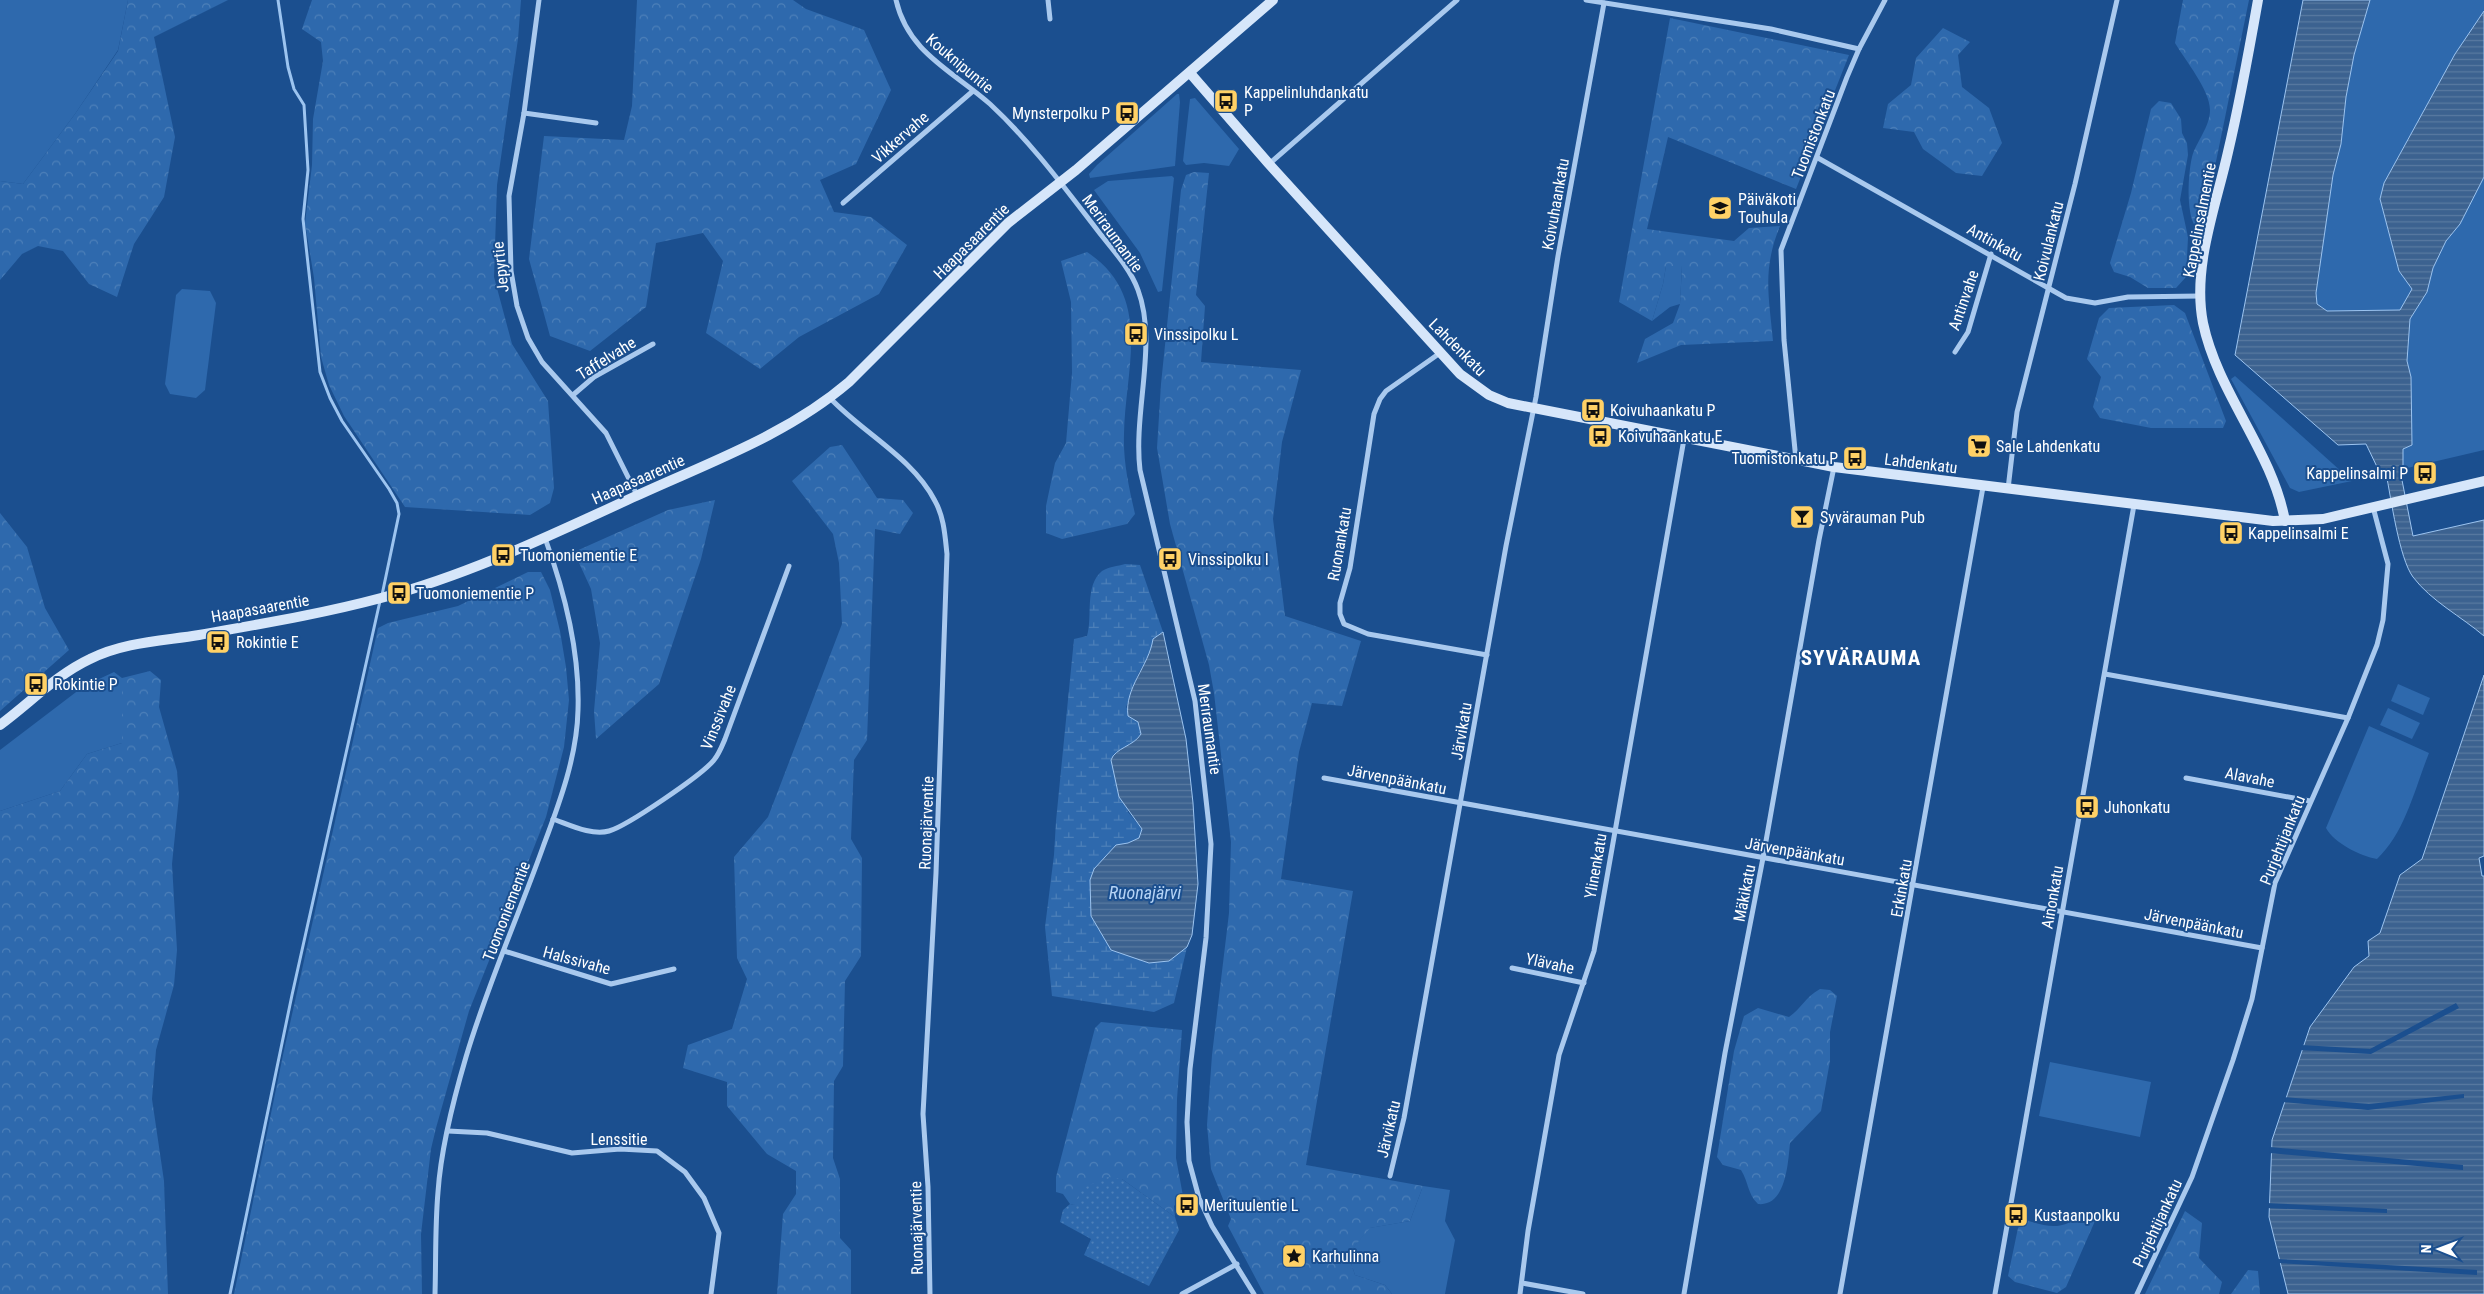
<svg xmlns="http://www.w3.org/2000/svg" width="2484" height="1294" font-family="'Roboto Condensed',sans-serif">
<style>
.green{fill:#2e69ad}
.forest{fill:url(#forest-crowns)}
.wetland{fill:url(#wetland-marsh)}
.garden{fill:url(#garden-dots)}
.water{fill:url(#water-rules);stroke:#9cc4f0}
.pier{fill:#1b4f8f}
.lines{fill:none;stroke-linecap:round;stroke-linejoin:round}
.stream{stroke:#9cc4f0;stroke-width:3}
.street{stroke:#a9c9ee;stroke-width:5}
.secondary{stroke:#d6e6fa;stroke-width:10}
.labels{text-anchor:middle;stroke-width:4;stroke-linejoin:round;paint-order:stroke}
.street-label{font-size:16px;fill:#fff;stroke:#1b4f8f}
.poi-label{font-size:16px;fill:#fff;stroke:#1b4f8f;text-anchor:start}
.water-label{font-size:18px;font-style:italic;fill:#b5d3f5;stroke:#1b4f8f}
.district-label{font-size:21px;font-weight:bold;letter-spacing:1px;fill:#fff;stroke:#1b4f8f}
</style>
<defs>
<pattern id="forest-crowns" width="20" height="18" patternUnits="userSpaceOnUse" patternTransform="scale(1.25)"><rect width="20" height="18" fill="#2e69ad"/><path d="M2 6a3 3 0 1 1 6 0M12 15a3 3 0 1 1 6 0" fill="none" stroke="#4d80b9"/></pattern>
<pattern id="wetland-marsh" width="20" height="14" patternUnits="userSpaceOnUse" patternTransform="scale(1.25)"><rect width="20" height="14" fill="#2e69ad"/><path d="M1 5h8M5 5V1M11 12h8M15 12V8" fill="none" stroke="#4d80b9"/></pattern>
<pattern id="garden-dots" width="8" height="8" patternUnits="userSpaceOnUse" patternTransform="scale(1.25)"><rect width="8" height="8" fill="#2e69ad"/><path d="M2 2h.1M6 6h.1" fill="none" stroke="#4d80b9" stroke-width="1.8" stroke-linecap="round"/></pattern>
<pattern id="water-rules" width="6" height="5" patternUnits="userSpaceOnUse" patternTransform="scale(1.25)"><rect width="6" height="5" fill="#3c6290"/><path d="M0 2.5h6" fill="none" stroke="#597aa1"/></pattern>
</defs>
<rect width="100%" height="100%" fill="#1b4f8f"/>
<g class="green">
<polygon points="0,0 128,0 118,50 75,114 23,184 0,181"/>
<polygon points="2370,0 2484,0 2484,11 2455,54 2384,183 2380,199 2399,271 2412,289 2401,310 2327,311 2317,304 2316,293 2333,175 2341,144 2346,97 2354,55"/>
<polygon points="1177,94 1179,94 1180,102 1175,166 1090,178 1089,174 1097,165"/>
<polygon points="1195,98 1239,149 1229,166 1204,163 1186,165 1183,161 1190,99"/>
<polygon points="1172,176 1174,178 1162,291 1158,292 1140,253 1094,190 1108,181"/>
<polygon points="2484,177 2484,450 2403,469 2403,448 2412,445 2411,377 2407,361 2410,319 2427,292 2433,268 2446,241 2460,224"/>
<polygon points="1666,266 1682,266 1680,304 1670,307 1652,321 1663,284"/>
<polygon points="182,289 210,291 216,303 205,390 196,398 170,394 165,384 176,295"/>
<polygon points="2235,376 2352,481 2299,492 2290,488 2231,379"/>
<polygon points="114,672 122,678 122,743 87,754 60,791 0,811 0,750 84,686"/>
<polygon points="2398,684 2430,698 2423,715 2391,701"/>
<polygon points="2388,708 2420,723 2412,739 2380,725"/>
<path d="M 2369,726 L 2429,753 C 2415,788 2405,833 2377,859 C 2360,856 2334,843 2326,828 Z"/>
<polygon points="2050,1062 2151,1082 2140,1137 2039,1116"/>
<polygon points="1423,1186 1450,1190 1445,1221 1455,1240 1445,1294 1392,1294 1385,1285 1355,1275 1348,1254 1369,1228 1410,1221"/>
</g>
<g class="forest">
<polygon points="128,0 228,0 154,37 175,137 164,197 134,244 117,297 89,284 63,251 38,246 22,254 0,280 0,181 23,184 75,114 118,51"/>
<polygon points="312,0 521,0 518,39 497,185 494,277 512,344 548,401 554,488 550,503 530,515 405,507 344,416 329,385 321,357 314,278 305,223 312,165 313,119 323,61 321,42 302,29"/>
<polygon points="637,0 793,0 806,9 864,30 891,90 856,164 820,180 834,212 871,217 907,245 879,294 799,337 760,369 706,333 723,261 703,233 656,243 646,307 590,351 550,336 529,259 544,136 624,140 632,106"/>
<path d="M 2183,0 L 2249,0 L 2211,186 L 2201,221 L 2195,226 C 2186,212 2188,174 2192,157 C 2196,142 2210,127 2210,110 C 2210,90 2185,60 2175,43 Z"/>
<path d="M 1670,18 L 1849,55 L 1796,189 L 1668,137 L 1647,229 L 1734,241 L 1749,228 L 1780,226 C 1762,270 1769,296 1773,341 L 1681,345 L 1637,363 L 1645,339 L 1673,323 L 1680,304 L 1682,266 L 1666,266 L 1663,284 L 1652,321 L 1619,302 Z"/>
<polygon points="1943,28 1970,42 1958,55 1962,87 1989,108 2002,143 1982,176 1956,173 1923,149 1914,132 1883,128 1888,104 1911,85 1916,58"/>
<polygon points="2159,101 2171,103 2181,119 2182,133 2187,143 2188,155 2180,200 2188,237 2186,277 2176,288 2148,288 2130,277 2114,272 2110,263 2131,193 2151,109"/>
<polygon points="1194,172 1209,173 1196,295 1205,306 1201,362 1301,370 1282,442 1273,519 1285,616 1361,641 1342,706 1312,703 1299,752 1281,879 1353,891 1306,1165 1423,1186 1410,1221 1370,1228 1348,1254 1355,1275 1385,1285 1392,1294 1264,1294 1228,1226 1231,1219 1211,1169 1207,1125 1212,1055 1229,913 1231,842 1214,693 1209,665 1170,524 1157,448 1161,384 1181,190 1186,175"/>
<path d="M 1087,252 C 1154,296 1125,369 1124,434 C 1123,462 1129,487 1135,514 L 1127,524 L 1062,539 L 1046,533 L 1046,506 L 1055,463 L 1066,443 L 1072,373 L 1071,302 L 1061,261 Z"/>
<polygon points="2174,305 2185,313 2226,421 2223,428 2151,428 2100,418 2093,407 2101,377 2087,359 2099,318 2109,308"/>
<polygon points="842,445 877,498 903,500 913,513 900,534 875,529 867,740 854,760 851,839 862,858 861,956 845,981 843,1066 834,1081 833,1158 840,1179 840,1238 851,1250 851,1294 777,1294 783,1214 796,1194 796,1171 767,1154 727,1106 727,1082 683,1068 688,1045 732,1029 747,979 737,958 734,857 768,817 842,624 839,563 833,534 792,481 830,447"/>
<polygon points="715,500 701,559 659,684 596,739 594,711 600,643 591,589 574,552 668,510"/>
<polygon points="0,513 27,547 45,608 69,650 0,711"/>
<polygon points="528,572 541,572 550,590 560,631 566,667 569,700 564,747 546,817 469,1011 436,1128 431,1149 421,1234 422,1294 234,1294 283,1055 378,628 388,623 458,606"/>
<polygon points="150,671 161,680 159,707 177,771 179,796 172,864 177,950 174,985 156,1050 152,1099 164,1181 168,1294 0,1294 0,811 60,791 87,754 122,743 122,678"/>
<path d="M 1820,989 L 1830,990 L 1837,996 L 1830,1032 L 1830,1061 L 1821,1111 L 1790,1143 C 1788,1163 1786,1207 1758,1204 C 1747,1193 1749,1183 1741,1170 L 1723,1165 L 1717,1157 L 1734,1051 L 1744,1016 L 1758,1008 L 1789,1017 C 1802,1008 1805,997 1820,989 Z"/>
<polygon points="1101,1022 1182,1030 1177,1099 1176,1158 1183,1196 1174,1206 1175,1217 1122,1179 1074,1205 1070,1204 1063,1194 1056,1192 1056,1177 1095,1028"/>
<polygon points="2185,1211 2202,1223 2199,1258 2222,1282 2219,1294 2145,1294"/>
<path d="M 2088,1212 L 2095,1221 L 2066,1287 L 2057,1293 L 2015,1282 L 2008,1276 L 2018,1228 L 2026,1220 C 2055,1230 2063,1228 2088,1212 Z"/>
<polygon points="2248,1270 2258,1271 2260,1294 2231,1294"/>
</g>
<path class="wetland" d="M 1125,564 L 1140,565 L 1163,632 L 1153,639 L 1150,654 L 1138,674 L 1126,707 L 1138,722 L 1141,734 L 1130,745 L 1113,755 L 1128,812 L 1142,829 L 1139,838 L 1128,843 L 1116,845 L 1094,869 L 1090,880 L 1091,916 L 1111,950 L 1133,957 L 1149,963 L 1169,961 L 1187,947 L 1174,1003 L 1154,1012 L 1052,996 L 1045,927 L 1054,855 L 1056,821 L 1074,639 L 1087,636 C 1093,617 1084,586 1102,571 C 1108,567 1118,566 1125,564 Z"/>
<polygon class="garden" points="1108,1177 1122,1179 1175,1217 1179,1230 1149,1286 1084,1255 1091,1239 1060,1222 1063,1210 1070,1204 1074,1205 1083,1188"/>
<g class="water">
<path d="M 2303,0 L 2370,0 L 2354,55 L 2346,97 L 2341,144 L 2333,175 L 2316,293 L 2317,304 L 2327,311 L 2400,310 L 2412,289 L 2399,271 L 2380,199 L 2384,183 L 2455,54 L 2484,11 L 2484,177 L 2460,224 L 2446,241 L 2433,268 L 2427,292 L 2410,319 L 2407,361 L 2411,377 L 2412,445 L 2403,449 L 2403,469 L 2400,470 L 2413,536 L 2484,520 L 2484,636 C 2462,617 2431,601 2413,577 C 2399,558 2391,498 2386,473 L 2380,473 L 2366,444 L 2338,445 L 2235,355 Z"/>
<path d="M 1163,632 L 1186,739 L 1193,803 L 1198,884 L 1192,935 L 1187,947 L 1169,961 L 1149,963 L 1111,950 L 1091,916 L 1090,880 L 1094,869 L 1116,845 L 1128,843 L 1139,838 L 1142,829 L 1119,797 L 1111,760 C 1115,748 1134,746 1141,734 L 1138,722 L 1128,716 C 1124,688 1149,666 1153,639 Z"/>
<polygon points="2484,675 2484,856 2479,858 2482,876 2484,876 2484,1294 2288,1294 2269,1217 2272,1140 2310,1027 2354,967 2369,956 2368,941 2380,933 2400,875 2422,859"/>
</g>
<g class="pier">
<polygon points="2456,1003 2459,1008 2371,1054 2300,1050 2301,1045 2370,1049"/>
<polygon points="2464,1094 2464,1098 2368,1110 2282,1102 2283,1097 2369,1104"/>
<polygon points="2270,1147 2463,1165 2463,1170 2269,1153"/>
<polygon points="2266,1203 2387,1209 2387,1213 2266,1208"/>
<polygon points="2278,1259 2477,1270 2477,1275 2278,1263"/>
</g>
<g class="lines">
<g class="stream">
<polyline points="278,0 288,67 294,89 304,105 308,170 303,219 320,372 330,398 342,421 389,489 397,503 399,514 382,595"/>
<polyline points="230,1294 292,995 380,601"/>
</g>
<g class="street">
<polyline points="539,0 524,113 509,196 511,271 517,306 528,338 542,362 606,433 637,495"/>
<path d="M 896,0 C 908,53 953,71 990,104 C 1031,142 1064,187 1098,231 C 1112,249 1130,268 1138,290 C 1158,343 1133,412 1140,470 L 1195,701 L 1211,844 L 1206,938 L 1190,1069 L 1187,1122 L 1189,1161 L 1199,1198 L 1212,1226 L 1254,1294"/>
<polyline points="1048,0 1050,19"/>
<polyline points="1586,0 1771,29 1859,49"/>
<polyline points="524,113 596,123"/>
<polyline points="1818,158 2066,298 2095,303 2128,297 2200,296"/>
<polyline points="1269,164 1457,0"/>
<polyline points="843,203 973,91"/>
<polyline points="1955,352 1968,332 1991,254"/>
<polyline points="1440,353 1386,391 1380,399 1374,414 1350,568 1340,603 1340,614 1344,624 1368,634 1487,655"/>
<polyline points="573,395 594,377 653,344"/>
<path d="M 830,398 C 863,433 913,458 935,501 C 944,517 945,536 947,554 L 936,873 L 923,1114 L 928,1187 L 930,1294"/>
<polyline points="1796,460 1784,340 1781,250 1847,77 1859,49 1885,0"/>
<polyline points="2008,489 2017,412 2075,184 2117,0"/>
<polyline points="2105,674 2348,718"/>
<polyline points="1324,778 2262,948"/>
<polyline points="2186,778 2310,801"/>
<path d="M 553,819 C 570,825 592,836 609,831 C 627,826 702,775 714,760 C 719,754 722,746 725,739 L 789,566"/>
<polyline points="504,951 611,984 674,969"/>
<polyline points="1512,968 1584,983"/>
<polyline points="448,1131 487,1133 572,1153 620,1149 657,1151 685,1172 704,1198 719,1233 711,1294"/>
<polyline points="1390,1176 1404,1118 1506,546 1536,397 1558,256 1604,3"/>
<polyline points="1522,1283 1583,1294"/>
<path d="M 435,1294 C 436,1260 435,1226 438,1192 C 441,1147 453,1101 466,1057 C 487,986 518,917 543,847 C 559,804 577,757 578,710 C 580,651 565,593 545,538"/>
<polyline points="1182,1294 1237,1264"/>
<polyline points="1520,1294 1528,1231 1559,1055 1594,951 1684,439"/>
<polyline points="1684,1294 1725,1053 1763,858 1819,540 1834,467"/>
<polyline points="1840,1294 1983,487"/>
<polyline points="1995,1294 2134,505"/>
<polyline points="2137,1294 2192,1177 2233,1060 2252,999 2275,883 2348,718 2377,645 2383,620 2388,564 2373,507"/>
</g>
<g class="secondary">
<path d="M 2258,0 C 2249,51 2240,102 2228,152 C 2216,206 2192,267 2203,323 C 2218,394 2272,450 2285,521"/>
<polyline points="1190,73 1269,164 1460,374 1489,395 1508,403 1834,467 2273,521 2323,519 2484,481"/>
<path d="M 0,725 C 30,703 56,675 90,659 C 124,642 162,641 199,635 C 260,624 321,614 381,598 C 471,574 553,534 636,496 C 710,462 787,435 849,382 L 1008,223 L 1076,170 L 1273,0"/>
</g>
</g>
<defs>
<symbol id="bus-square" viewBox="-11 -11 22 22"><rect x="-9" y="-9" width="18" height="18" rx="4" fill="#ffd166" stroke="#1b4f8f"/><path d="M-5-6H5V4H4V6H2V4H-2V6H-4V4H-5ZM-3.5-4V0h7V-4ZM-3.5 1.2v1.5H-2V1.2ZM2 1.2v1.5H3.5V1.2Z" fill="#111"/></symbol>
<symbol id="school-square" viewBox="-11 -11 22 22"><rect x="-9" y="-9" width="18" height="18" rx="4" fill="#ffd166" stroke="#1b4f8f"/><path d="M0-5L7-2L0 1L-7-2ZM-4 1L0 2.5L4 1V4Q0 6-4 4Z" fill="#111"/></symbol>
<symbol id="supermarket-square" viewBox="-11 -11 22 22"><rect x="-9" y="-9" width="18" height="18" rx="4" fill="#ffd166" stroke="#1b4f8f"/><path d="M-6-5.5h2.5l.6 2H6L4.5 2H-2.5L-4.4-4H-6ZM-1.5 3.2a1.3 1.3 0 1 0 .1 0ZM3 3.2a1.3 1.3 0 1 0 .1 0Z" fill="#111"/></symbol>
<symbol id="bar-square" viewBox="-11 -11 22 22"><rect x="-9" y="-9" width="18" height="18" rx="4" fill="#ffd166" stroke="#1b4f8f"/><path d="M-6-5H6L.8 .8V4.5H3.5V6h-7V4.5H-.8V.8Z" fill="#111"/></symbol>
<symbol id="sight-square" viewBox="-11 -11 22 22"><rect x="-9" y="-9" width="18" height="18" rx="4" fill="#ffd166" stroke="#1b4f8f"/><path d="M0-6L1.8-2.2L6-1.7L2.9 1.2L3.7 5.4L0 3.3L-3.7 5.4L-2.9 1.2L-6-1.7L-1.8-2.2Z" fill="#111"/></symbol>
</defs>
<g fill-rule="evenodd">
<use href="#bus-square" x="1212" y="87" width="28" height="28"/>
<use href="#bus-square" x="1113" y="99" width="28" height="28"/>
<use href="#school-square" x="1706" y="194" width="28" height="28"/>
<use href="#bus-square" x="1122" y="320" width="28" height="28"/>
<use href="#bus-square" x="1579" y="396" width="28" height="28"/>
<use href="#bus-square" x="1586" y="422" width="28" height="28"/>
<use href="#supermarket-square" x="1965" y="432" width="28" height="28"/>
<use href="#bus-square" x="1841" y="444" width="28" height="28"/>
<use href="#bus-square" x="2411" y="459" width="28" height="28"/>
<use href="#bar-square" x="1788" y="503" width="28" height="28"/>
<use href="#bus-square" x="2217" y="519" width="28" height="28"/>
<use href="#bus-square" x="489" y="541" width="28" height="28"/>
<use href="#bus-square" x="1156" y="545" width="28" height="28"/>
<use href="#bus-square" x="385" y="579" width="28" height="28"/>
<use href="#bus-square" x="204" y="628" width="28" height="28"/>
<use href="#bus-square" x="22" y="670" width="28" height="28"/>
<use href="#bus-square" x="2073" y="793" width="28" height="28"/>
<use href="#bus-square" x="1173" y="1191" width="28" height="28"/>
<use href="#bus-square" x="2002" y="1201" width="28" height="28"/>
<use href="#sight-square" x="1280" y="1242" width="28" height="28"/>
</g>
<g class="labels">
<g class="street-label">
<text transform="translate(960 63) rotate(40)" y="6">Kouknipuntie</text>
<text transform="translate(1813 134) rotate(-69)" y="6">Tuomistonkatu</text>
<text transform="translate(900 137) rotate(-41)" y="6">Vikkervahe</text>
<text transform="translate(1555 204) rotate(-80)" y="6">Koivuhaankatu</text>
<text transform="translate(2199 220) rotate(-79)" y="6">Kappelinsalmentie</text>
<text transform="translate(1113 233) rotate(54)" y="6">Meriraumantie</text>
<text transform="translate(971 241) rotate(-45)" y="6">Haapasaarentie</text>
<text transform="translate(2048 241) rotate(-76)" y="6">Koivulankatu</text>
<text transform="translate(1995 242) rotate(29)" y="6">Antinkatu</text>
<text transform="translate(500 267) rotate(-96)" y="6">Jepyrtie</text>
<text transform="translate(1963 300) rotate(-71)" y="6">Antinvahe</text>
<text transform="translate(1458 347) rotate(45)" y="6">Lahdenkatu</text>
<text transform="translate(606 358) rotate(-32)" y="6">Taffelvahe</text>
<text transform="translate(1921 463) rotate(7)" y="6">Lahdenkatu</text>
<text transform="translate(638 479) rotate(-24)" y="6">Haapasaarentie</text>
<text transform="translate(1339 544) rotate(-80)" y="6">Ruonankatu</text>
<text transform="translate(260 608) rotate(-10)" y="6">Haapasaarentie</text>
<text transform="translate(718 717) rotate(-68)" y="6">Vinssivahe</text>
<text transform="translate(1210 729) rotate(82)" y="6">Meriraumantie</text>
<text transform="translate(1461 731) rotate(-80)" y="6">Järvikatu</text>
<text transform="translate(2250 777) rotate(11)" y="6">Alavahe</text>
<text transform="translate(1397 779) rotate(11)" y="6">Järvenpäänkatu</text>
<text transform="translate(926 823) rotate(-88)" y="6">Ruonajärventie</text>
<text transform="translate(2282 840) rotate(-68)" y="6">Purjehtijankatu</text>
<text transform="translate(1795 851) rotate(10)" y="6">Järvenpäänkatu</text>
<text transform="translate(1595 866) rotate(-80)" y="6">Ylinenkatu</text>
<text transform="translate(1901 888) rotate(-80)" y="6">Erkinkatu</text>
<text transform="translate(1744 893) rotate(-79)" y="6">Mäkikatu</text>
<text transform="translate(2052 897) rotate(-80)" y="6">Ainonkatu</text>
<text transform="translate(506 911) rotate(-69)" y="6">Tuomoniementie</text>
<text transform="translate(2194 923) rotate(11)" y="6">Järvenpäänkatu</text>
<text transform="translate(577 960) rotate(15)" y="6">Halssivahe</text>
<text transform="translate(1550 963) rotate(12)" y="6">Ylävahe</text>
<text transform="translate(1388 1129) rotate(-77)" y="6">Järvikatu</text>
<text x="619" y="1145">Lenssitie</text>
<text transform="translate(2157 1223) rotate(-65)" y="6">Purjehtijankatu</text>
<text transform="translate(916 1228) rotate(-91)" y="6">Ruonajärventie</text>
</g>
<g class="poi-label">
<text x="1244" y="98">Kappelinluhdankatu<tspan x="1244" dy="18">P</tspan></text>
<text x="1110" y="119" text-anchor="end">Mynsterpolku P</text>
<text x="1738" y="205">Päiväkoti<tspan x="1738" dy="18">Touhula</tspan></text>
<text x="1154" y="340">Vinssipolku L</text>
<text x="1610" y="416">Koivuhaankatu P</text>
<text x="1618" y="442">Koivuhaankatu E</text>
<text x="1996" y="452">Sale Lahdenkatu</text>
<text x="1838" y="464" text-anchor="end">Tuomistonkatu P</text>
<text x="2408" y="479" text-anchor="end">Kappelinsalmi P</text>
<text x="1820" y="523">Syvärauman Pub</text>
<text x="2248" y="539">Kappelinsalmi E</text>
<text x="520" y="561">Tuomoniementie E</text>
<text x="1188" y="565">Vinssipolku I</text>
<text x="416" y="599">Tuomoniementie P</text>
<text x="236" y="648">Rokintie E</text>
<text x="54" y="690">Rokintie P</text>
<text x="2104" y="813">Juhonkatu</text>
<text x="1204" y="1211">Merituulentie L</text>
<text x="2034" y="1221">Kustaanpolku</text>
<text x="1312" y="1262">Karhulinna</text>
</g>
<g class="water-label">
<text x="1145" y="899">Ruonajärvi</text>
</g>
<g class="district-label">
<text x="1861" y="665">SYVÄRAUMA</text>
</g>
</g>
<g transform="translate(2439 1249) rotate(271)" stroke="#1b4f8f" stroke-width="4" paint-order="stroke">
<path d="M0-4L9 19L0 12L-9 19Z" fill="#ffffff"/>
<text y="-8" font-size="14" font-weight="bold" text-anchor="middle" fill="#ffffff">N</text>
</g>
</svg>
